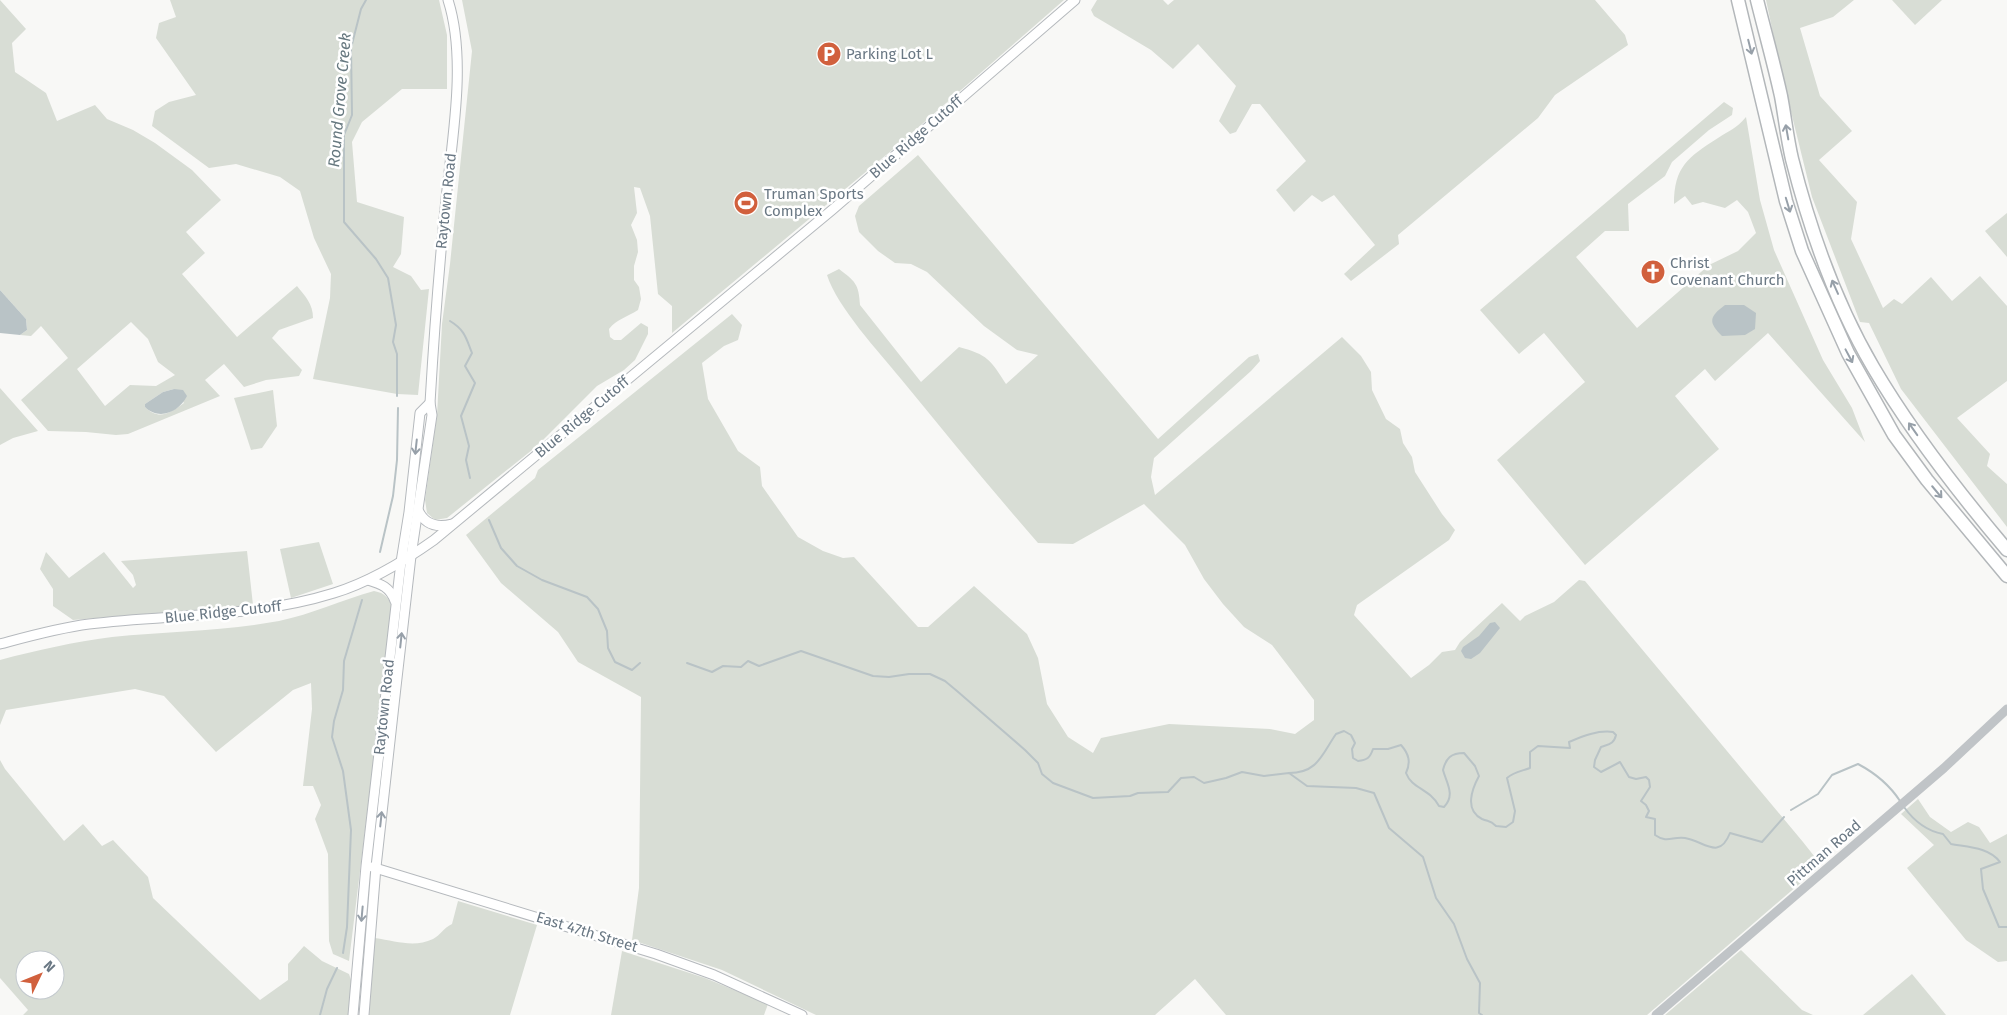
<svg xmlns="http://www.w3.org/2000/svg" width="2007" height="1015" font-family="'Fira Sans',sans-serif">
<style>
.green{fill:#d8ddd5;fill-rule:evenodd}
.water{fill:#b9c3c6}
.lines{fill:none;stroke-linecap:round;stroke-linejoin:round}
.stream{stroke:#b9c3c6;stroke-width:2}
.secondary-casing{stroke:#b5b9bd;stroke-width:11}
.motorway-casing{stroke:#b3b7ba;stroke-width:15}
.tertiary{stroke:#c0c4c7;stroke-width:9}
.secondary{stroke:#fff;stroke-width:9}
.motorway{stroke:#fff;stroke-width:12}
.oneway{stroke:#97a0a9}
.labels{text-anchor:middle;stroke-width:5;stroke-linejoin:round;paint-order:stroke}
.poi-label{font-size:15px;fill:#6a7884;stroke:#fff;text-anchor:start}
.street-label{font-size:15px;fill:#6a7884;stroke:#fff}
.water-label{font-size:16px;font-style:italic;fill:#66787f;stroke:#fff}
</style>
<rect width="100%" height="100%" fill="#f8f8f6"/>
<g class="green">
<path d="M 0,0 L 26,29 L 12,43 L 15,72 L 46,93 L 57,121 L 95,105 L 107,119 L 133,130 L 155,143 L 192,170 L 221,200 L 186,232 L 205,253 L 182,274 L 237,337 L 297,286 C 305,296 313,304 313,318 L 279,330 L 272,338 L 302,370 L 299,376 L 266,380 L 244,387 L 224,364 L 205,380 L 220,396 L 128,434 L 116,435 L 86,432 L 48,431 L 21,400 L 68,358 L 41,326 L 31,336 L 20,335 L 27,330 L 26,319 L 0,290 ZM 131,322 L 148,339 L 158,362 L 175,375 L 156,386 L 130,385 L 105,406 L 77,369 ZM 174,389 L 184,403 C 170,413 159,421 145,407 L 145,404 L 163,392 Z"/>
<polygon points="170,0 439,0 447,35 447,89 402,89 362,122 352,142 357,202 404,217 401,254 393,267 411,276 421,290 429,289 418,395 397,394 313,379 330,298 331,274 314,238 300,191 280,177 236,164 209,168 152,126 155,111 169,102 196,95 156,38 159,23 176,17"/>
<path d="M 462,0 L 1064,0 L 897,146 L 672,333 L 672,306 L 658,294 L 650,216 L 640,188 L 634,187 L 637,213 L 631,225 L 637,240 L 638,252 L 634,266 L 634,280 L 639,287 L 641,299 L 638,310 C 627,317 617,319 609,329 L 610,337 L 614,340 L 621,340 L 641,323 L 648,327 L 648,334 L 635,360 L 624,370 L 597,386 L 537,446 L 447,518 L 435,520 L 427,513 L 425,500 L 437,415 L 442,324 L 450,264 L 472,51 Z"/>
<polygon points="1097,0 1163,0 1168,5 1174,0 1595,0 1625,35 1628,45 1555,95 1538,118 1398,235 1399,244 1351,281 1344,274 1375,245 1334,195 1322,202 1312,195 1294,212 1276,190 1306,161 1260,104 1252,104 1236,132 1230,134 1219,121 1236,86 1198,44 1173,69 1151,50 1094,16 1091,10"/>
<polygon points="1766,0 1854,0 1833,17 1800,28 1820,96 1852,131 1819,160 1857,202 1851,239 1883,308 1894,299 1902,304 1931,277 1952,301 1980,276 2007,306 2007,381 1957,418 1990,454 1987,466 2007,484 2007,527 1901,389 1869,323 1860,322 1812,197 1781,71"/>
<polygon points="1892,0 1942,0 1915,25"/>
<path d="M 1724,102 L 1733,108 L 1732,115 L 1709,130 L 1672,162 L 1665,176 L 1628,204 L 1629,231 L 1605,231 L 1576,257 L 1637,328 L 1709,265 L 1738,251 L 1756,233 L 1748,212 L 1737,200 L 1725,208 L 1703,202 L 1692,205 L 1685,196 L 1674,204 C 1674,167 1688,157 1718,138 C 1730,130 1736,129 1746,117 L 1760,200 L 1774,250 L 1823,360 L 1852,408 L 1865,442 L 1768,333 L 1715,381 L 1705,369 L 1675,396 L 1719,449 L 1585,565 L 1497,460 L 1585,382 L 1544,333 L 1519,354 L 1480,310 Z"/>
<path d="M 918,155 L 1158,439 L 1249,357 L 1258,354 L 1260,361 L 1251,371 L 1154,458 L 1151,477 L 1155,495 L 1342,337 L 1361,356 L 1371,372 L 1372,390 L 1386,419 L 1400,429 L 1403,443 L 1412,457 L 1415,472 L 1442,514 L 1455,530 L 1449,540 L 1357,605 L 1354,615 L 1411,678 L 1429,665 L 1442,652 L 1455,650 L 1460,642 L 1502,603 L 1520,621 L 1525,616 L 1554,602 L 1579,580 L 1585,581 L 1803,842 L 1818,861 L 1819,867 L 1647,1015 L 1226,1015 L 1195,979 L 1155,1015 L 816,1015 L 722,970 L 632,940 L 639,888 L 641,697 L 578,662 L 558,632 L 501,583 L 466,535 L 535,478 L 538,470 L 732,314 L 742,325 L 738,340 L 724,346 L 702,363 L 708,399 L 738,451 L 760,467 L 762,486 L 798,537 L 823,551 L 843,558 L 854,557 L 918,627 L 928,627 L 974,586 L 1027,634 L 1038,658 L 1047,704 L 1068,737 L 1093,753 L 1101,738 L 1169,724 L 1270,729 L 1295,734 L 1314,720 L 1314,700 L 1272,645 L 1244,627 L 1223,604 L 1204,579 L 1185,545 L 1144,504 L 1073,544 L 1038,543 C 991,489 946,434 901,379 C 879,352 837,307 827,275 L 839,269 C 855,281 859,284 860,305 L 921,382 L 959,347 C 988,355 990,359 1006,384 L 1038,355 L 1017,350 L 984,326 L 927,272 L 911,264 L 895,263 L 878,251 L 859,232 L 855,216 L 859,206 Z"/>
<polygon points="2007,213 2007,257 1985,231"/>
<polygon points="0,388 38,431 13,438 0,445"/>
<polygon points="273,390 277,426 262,448 251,450 234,398"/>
<polygon points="319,542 333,584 291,598 280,549"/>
<polygon points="247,551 253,605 73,620 53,606 53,589 40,569 46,552 69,578 104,552 133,588 136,585 133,575 121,561"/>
<path d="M 374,591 C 385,593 390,598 392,609 L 349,961 L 333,954 L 329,941 L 328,854 L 315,819 L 321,805 L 313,786 L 303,786 L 312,709 L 311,683 L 293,690 L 216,752 L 164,696 L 135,689 L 6,710 L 0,725 L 0,660 C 37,650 74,642 112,637 C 168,631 224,631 279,621 C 312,614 342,600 374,591 Z"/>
<path d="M 0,760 L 5,769 L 64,841 L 83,824 L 102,846 L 113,840 L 148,877 L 153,898 L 260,1000 L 288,980 L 288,964 L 304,946 L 322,961 L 349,974 L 352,983 L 349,1015 L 23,1015 L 28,1010 L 0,978 ZM 25,960 L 55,960 L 55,990 L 25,990 Z"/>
<polygon points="1918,799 1930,817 1951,832 1968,822 1979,827 1990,843 2007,834 2007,961 1998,962 1966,940 1907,868 1934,845 1901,814"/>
<path d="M 458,901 L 537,925 L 510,1015 L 369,1015 L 375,938 C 396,941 414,948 433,939 C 441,935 443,928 452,924 Z"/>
<polygon points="1741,950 1802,1010 1813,1015 1665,1015"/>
<polygon points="622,951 705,978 768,1004 764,1015 611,1015"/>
<polygon points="1912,974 1946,1015 1863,1015"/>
</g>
<g class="water">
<polygon points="0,290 26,319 27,330 20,335 0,333"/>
<path d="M 1725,305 L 1744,305 L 1756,313 L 1755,329 L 1745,335 L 1722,336 C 1708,322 1709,317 1725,305 Z"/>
<path d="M 174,389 L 183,390 L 187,396 C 179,412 159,421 145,407 L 145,404 L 163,392 Z"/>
<polygon points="1495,622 1500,628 1480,653 1471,659 1465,658 1461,651 1463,647 1479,636 1490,623"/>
</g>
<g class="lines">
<g class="stream">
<polyline points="366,0 361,9 351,48 352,115 344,135 344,222 376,259 388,278 396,325 393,342 397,354 397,396"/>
<path d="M 450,321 C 465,330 466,338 472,353 L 465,366 L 475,383 L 461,416 L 469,446 L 466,460 L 470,478"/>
<polyline points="489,520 501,548 517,566 542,580 587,597 598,609 607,631 608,648 615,662 632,670 640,663"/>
<polyline points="380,552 393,496 397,460 398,408"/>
<polyline points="687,663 712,672 723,666 741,667 748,661 759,666 801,651 873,676 889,677 909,674 930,674 945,681 957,691 1025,750 1038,763 1042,774 1053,783 1093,798 1130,796 1138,793 1168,792 1181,778 1194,777 1204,783 1226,778 1242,772 1264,776 1289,773 1307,786 1356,788 1374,793 1389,828 1423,857 1436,898 1454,924 1467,959 1480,983 1479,1013 1482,1015"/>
<path d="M 1289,773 C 1318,773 1322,754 1336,734 L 1344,731 L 1351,735 L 1355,743 L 1352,749 L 1353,758 L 1358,761 C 1367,760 1370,758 1373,749 L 1388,749 L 1401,745 C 1409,754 1411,762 1406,773 C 1412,789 1429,788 1439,806 L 1444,807 C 1456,795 1446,782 1443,770 C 1446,758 1451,753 1464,753 L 1475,766 L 1479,776 C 1472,789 1464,810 1482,819 C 1489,822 1490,820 1496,826 L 1506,827 L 1513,822 L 1515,811 L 1507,778 C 1514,772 1522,771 1530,768 L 1530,752 L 1538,746 L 1570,748 L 1569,742 C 1583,736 1598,730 1613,732 L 1616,735 C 1614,744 1609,744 1601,747 L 1595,760 L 1594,767 L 1601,772 L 1620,762 L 1629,777 L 1636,779 L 1646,777 L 1649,780 L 1650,787 L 1641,801 L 1646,805 L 1649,811 L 1646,817 L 1655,819 L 1655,835 C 1668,844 1672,836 1685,838 C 1704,841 1719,861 1730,833 L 1762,842 L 1784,817"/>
<path d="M 1904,807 C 1914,821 1927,831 1943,834 L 1951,844 C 1967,847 1989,847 2000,862 L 1981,869 L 1983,889 L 1999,927 L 2007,927"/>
<path d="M 1791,810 L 1818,794 L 1832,775 L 1858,764 C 1875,773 1889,784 1900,801"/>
<polyline points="343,953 347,927 351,830 343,771 332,737 334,721 343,690 344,661 362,600"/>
<polyline points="320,1015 327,989 337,968"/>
</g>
<defs>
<g id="secondary">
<path d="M 418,510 C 425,525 437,528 452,524"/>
<path d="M 368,580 C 381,584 390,587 395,601"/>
<path d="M 0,644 C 30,636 58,628 89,624 C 171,614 254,618 334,593 C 370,582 403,562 434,540 L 832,210 L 1075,0"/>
<polyline points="372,867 656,954 714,975 802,1015"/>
<polyline points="353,1015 366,866 401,562 409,512 420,413 430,403"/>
<path d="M 364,1015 L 376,867 L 396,687 L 411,556 L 432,415 L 430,403 C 434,335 439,267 446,199 C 452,139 467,59 448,0"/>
</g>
<g id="motorway">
<polyline points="1738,0 1786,201 1802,251 1848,353 1894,435 1927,480 2007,576"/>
<path d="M 1757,0 C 1765,32 1774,64 1781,96 C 1785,117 1787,138 1792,159 C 1810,230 1836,304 1873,367 C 1911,432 1958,492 2007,550"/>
</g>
</defs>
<use href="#secondary" class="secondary-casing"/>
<use href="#motorway" class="motorway-casing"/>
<polyline class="tertiary" points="1656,1015 1944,768 2007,709"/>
<use href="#secondary" class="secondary"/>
<use href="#motorway" class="motorway"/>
</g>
<defs><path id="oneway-shaft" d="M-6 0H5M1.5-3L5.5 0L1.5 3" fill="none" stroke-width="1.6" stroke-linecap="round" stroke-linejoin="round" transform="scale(1.25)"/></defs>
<g class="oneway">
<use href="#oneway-shaft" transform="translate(1750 47) rotate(76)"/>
<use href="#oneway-shaft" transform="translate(1787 132) rotate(-100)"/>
<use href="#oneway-shaft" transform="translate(1788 205) rotate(73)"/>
<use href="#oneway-shaft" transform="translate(1835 287) rotate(-114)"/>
<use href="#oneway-shaft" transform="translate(1849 356) rotate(62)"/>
<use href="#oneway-shaft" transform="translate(1913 429) rotate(-125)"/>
<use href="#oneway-shaft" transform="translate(416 447) rotate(96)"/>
<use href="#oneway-shaft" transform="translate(1937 492) rotate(50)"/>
<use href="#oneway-shaft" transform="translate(401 640) rotate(-84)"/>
<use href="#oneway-shaft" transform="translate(381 819) rotate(-84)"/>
<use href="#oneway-shaft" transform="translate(362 914) rotate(95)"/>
</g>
<defs>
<symbol id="parking-disc" viewBox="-11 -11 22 22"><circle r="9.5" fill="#d1603d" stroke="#fff"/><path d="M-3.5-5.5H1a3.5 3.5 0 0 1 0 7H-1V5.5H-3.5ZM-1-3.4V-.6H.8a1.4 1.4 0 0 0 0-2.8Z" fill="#fff"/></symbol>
<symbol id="stadium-disc" viewBox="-11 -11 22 22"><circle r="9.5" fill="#d1603d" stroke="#fff"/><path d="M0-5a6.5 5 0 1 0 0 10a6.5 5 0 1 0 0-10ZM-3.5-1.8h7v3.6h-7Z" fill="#fff"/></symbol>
<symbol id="church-disc" viewBox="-11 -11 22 22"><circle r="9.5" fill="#d1603d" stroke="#fff"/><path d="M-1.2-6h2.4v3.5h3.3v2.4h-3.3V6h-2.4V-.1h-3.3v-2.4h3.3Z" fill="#fff"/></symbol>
</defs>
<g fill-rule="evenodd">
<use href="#parking-disc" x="815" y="40" width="28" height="28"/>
<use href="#stadium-disc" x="732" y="189" width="28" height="28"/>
<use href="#church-disc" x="1639" y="258" width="28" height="28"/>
</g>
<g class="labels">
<g class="poi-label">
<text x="846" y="59">Parking Lot L</text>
<text x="764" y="199">Truman Sports<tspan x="764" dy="17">Complex</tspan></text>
<text x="1670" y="268">Christ<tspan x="1670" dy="17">Covenant Church</tspan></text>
</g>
<g class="street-label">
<text transform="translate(916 137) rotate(-41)" y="5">Blue Ridge Cutoff</text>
<text transform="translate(446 201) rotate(-84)" y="5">Raytown Road</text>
<text transform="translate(582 417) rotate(-40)" y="5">Blue Ridge Cutoff</text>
<text transform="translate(223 612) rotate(-6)" y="5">Blue Ridge Cutoff</text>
<text transform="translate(384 707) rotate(-84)" y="5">Raytown Road</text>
<text transform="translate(1824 853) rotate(-41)" y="5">Pittman Road</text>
<text transform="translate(587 932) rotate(17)" y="5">East 47th Street</text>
</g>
<g class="water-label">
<text transform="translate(339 100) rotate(-85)" y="6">Round Grove Creek</text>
</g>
</g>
<g transform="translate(40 975) rotate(47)"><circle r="24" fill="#ffffff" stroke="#c3c9ce"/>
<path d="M0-4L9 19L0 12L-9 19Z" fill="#d1603d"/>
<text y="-8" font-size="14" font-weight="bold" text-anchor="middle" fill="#6a7884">N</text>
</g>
</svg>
